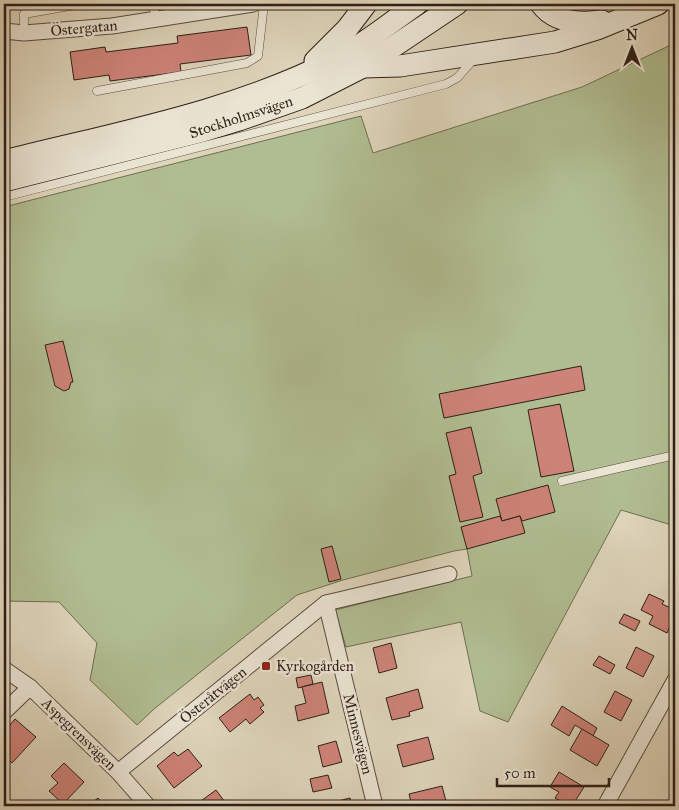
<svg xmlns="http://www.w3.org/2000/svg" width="679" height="810" font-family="'IM FELL Great Primer',serif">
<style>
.green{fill:#b0bd91;stroke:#6f6e54}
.building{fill:#cd8378;stroke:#2e1f17}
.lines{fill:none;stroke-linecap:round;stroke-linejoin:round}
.service-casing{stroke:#5a4c40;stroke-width:9}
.minor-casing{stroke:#5a4c40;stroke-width:17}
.secondary-casing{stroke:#2e1f17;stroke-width:23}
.service{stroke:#eae4d3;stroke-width:8}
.minor{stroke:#eae4d3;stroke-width:15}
.secondary{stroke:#eae4d3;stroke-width:21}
.poi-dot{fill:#8f2418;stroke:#eae4d3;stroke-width:2}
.labels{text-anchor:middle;stroke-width:5;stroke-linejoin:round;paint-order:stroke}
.street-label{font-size:15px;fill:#2e1f17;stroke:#eae4d3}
.poi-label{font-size:15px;fill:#2e1f17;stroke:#eae4d3;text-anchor:start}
</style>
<rect width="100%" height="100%" fill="#ded5bb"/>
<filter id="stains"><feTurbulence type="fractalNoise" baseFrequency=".004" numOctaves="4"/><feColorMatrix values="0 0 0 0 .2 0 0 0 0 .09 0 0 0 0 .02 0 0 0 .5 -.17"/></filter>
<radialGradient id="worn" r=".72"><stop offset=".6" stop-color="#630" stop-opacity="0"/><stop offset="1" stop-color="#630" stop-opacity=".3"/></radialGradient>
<polygon class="green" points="675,43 675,526 621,510 508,722 480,711 461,622 346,647 335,610 472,576 467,549 454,551 343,580 297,595 154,709 137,725 90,680 97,643 59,602 4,601 4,207 361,116 373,153 582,87"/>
<g class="building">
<polygon points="247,27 251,55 180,64 181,72 110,81 109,75 74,80 70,52 105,47 106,52 178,43 177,36"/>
<polygon points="63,341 73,382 71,382 69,389 64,391 55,386 45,345"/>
<polygon points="581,366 585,390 444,418 439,394"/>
<polygon points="560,404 574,471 541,477 528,410"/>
<polygon points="471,427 482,473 473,476 483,517 460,522 449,476 456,474 446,433"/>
<polygon points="548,485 555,512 522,521 520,516 502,521 496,499"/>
<polygon points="500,516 502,521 520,516 525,533 467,549 461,527"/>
<polygon points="332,546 341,579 329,582 321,549"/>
<polygon points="649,594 664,601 662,604 675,610 675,616 667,633 649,624 653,616 641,610"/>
<polygon points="624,614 640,621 635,631 619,623"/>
<polygon points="391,643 397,668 379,673 373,648"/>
<polygon points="636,647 654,656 643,677 626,668"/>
<polygon points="599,656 615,665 610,674 593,665"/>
<polygon points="311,675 313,684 298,688 296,678"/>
<polygon points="322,682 329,713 298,721 295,706 306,703 302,687"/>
<polygon points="418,689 423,708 409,712 410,716 392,720 386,698"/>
<polygon points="615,691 632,700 621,721 604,712"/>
<polygon points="250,694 254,700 258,697 264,705 260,708 264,712 250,724 246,719 230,732 219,718"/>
<polygon points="562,706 597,728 593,736 575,725 569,736 551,725"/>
<polygon points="15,719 36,737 12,763 4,756 4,732"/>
<polygon points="582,729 609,745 597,766 570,750"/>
<polygon points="428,737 434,759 403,767 397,745"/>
<polygon points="336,741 342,762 323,767 318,746"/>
<polygon points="188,749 202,766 174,788 157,766 174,752 178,756"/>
<polygon points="64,763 84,782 63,804 49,791 58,783 51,776"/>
<polygon points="559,772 584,787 572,806 569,806 555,798 559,792 550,787"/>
<polygon points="328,775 332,788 313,792 310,779"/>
<polygon points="442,786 447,805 440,806 412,806 409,794"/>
<polygon points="216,790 225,802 220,806 194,806"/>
<polygon points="98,798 105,806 88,806"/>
<polygon points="350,798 352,806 318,806"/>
</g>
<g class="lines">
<defs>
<g id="service">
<polyline points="153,4 156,19"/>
<polyline points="24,33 24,14 81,4"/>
<polyline points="97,91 247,63 258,56 264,4"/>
<polyline points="4,197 446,84 457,78 473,60"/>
<polyline points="562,481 675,455"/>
</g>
<g id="minor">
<polyline points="4,31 24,33 112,26 253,4"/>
<polyline points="326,603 375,806"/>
<polyline points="4,669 30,687 118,772 148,806"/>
<polyline points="4,712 30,687"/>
<polyline points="118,772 326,603 449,574"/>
<polyline points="605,806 675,680"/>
</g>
<g id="secondary">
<path d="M 541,4 C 555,23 580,24 602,21"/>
<polyline points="315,61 347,29 366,4"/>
<polyline points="363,67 400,66 555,42 597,29 658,4"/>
<path d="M 4,161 C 115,133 233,112 336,59 C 365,44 391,22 417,4"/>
<polyline points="4,181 203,131 239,120 302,98 363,67 457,4"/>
</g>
</defs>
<use href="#service" class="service-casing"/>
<use href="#minor" class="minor-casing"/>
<use href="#secondary" class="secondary-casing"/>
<use href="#service" class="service"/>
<use href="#minor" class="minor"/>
<use href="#secondary" class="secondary"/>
</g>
<rect class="poi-dot" x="261" y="661" width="10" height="10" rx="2.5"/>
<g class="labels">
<g class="street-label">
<text transform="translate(84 28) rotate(-5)" y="5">Östergatan</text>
<text transform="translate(241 117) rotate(-18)" y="5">Stockholmsvägen</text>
<text transform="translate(213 695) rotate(-39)" y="5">Österåtvägen</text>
<text transform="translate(79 734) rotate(44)" y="5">Aspegrensvägen</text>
<text transform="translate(358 734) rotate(76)" y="5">Minnesvägen</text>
</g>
<g class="poi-label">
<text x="276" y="671">Kyrkogården</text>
</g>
</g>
<rect width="679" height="810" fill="none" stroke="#ded5bb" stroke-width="20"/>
<rect x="5" y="5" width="669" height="800" fill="none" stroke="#2e1f17" stroke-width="2.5"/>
<rect x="10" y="10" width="659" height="790" fill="none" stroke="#2e1f17"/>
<g transform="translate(632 48)" stroke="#eae4d3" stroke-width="4" paint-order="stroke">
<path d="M0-4L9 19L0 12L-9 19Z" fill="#2e1f17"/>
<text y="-8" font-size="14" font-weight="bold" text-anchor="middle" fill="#2e1f17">N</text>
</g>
<path d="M497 778v8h112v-8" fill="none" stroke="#2e1f17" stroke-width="2.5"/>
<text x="504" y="778" font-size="15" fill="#2e1f17" stroke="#eae4d3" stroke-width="4" paint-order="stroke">50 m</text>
<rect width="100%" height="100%" filter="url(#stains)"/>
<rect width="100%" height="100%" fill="url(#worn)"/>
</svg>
